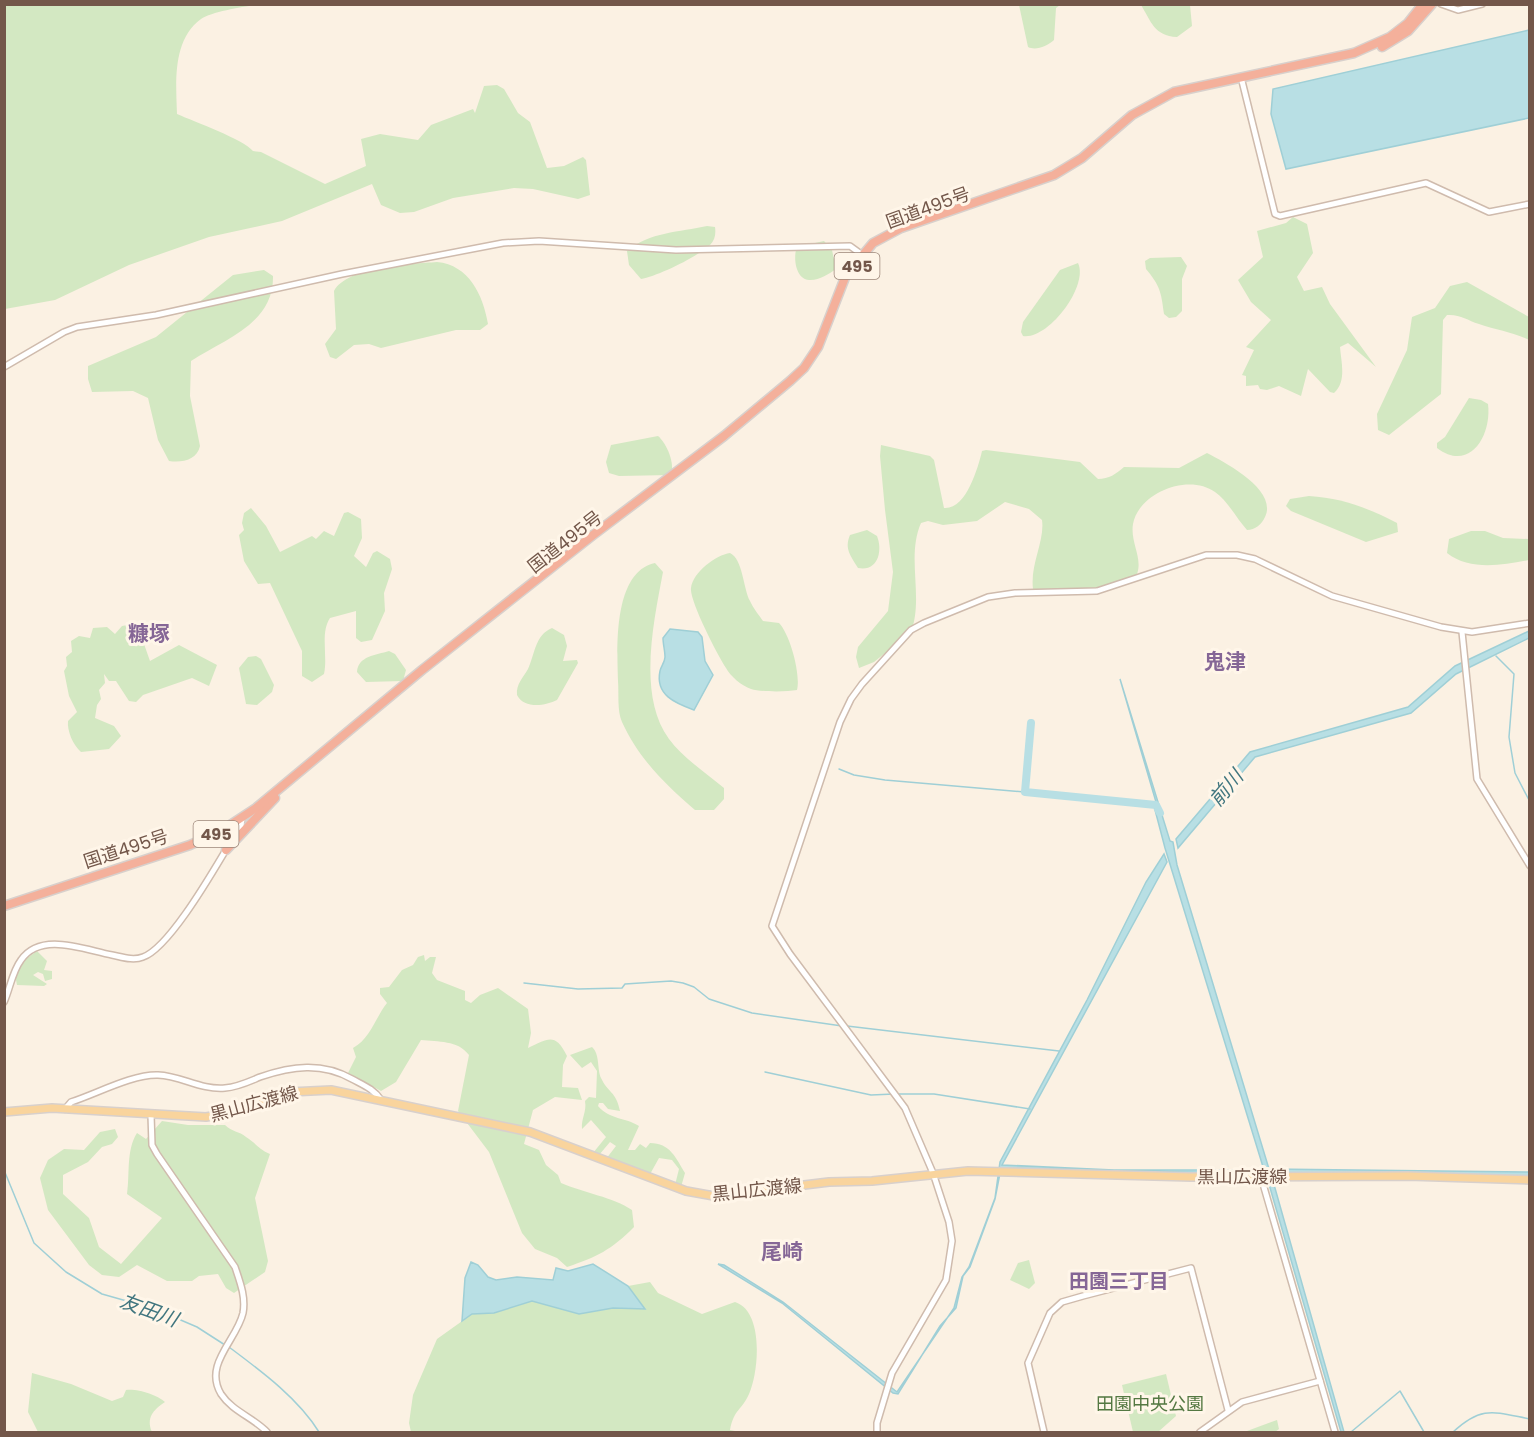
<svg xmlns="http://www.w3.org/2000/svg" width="1534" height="1437" font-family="Poppins,'Noto Sans JP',sans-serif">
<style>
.green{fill:#d3e8c2}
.water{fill:#b8dfe4;stroke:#9fcfd6;stroke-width:1.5}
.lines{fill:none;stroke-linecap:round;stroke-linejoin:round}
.stream{stroke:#9fcfd6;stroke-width:1.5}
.river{stroke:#b8dfe4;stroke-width:8}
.minor-casing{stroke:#cfbbad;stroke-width:8}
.major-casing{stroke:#d8d0cc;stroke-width:10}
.highway-casing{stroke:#d8d0cc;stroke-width:11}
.minor{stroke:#fff;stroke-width:5}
.major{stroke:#f9d49d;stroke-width:7}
.highway{stroke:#f4b09b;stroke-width:8}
.labels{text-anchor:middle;stroke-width:6;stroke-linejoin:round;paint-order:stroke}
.shield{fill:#fff6e9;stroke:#9d877a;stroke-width:1.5}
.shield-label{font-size:16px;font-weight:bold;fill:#73574a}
.street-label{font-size:18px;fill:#73574a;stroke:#fff6e9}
.park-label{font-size:18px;fill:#547842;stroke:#fff6e9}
.water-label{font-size:20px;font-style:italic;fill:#41767f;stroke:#fff6e9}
.neighbourhood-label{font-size:20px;font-weight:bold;fill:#856696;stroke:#fff6e9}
.quarter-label{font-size:21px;font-weight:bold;fill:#856696;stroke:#fff6e9}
</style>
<rect width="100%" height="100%" fill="#fbf1e3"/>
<g class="green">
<path d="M 4,5 L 255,5 C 241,7 211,12 201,19 C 172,40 176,83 177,114 C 195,122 243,139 253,151 L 261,152 L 325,184 L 366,166 L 361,139 L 380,134 L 418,140 L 431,125 L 473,109 L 475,113 L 484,86 L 497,85 L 504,89 L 518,113 L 530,122 L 547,168 L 564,166 L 583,157 L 586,160 L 590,195 L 578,199 L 533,189 L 514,188 L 453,198 L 414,212 L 400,213 L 381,205 L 372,184 L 282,221 L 209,237 L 129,265 L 55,300 L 5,309 Z"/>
<path d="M 1019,5 L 1060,5 L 1056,8 L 1054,40 C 1047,46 1036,51 1028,47 Z"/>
<path d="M 1141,5 L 1190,5 L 1192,26 L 1177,37 C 1154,36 1151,21 1141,5 Z"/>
<path d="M 1293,217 L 1307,224 L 1313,253 L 1297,277 L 1304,291 L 1322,287 L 1330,304 L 1376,367 L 1348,343 L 1340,347 C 1341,362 1347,381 1334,393 L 1330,392 L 1308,369 L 1301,396 L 1279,386 L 1267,390 L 1260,389 L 1258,385 L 1246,386 L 1246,376 L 1242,375 L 1254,350 L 1246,347 L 1271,320 L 1251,302 L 1238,280 L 1263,257 L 1257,231 L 1286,223 Z"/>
<path d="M 707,226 L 715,227 C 716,234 715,240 710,245 C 697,257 658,276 641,279 L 629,265 L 627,251 C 649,232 680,232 707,226 Z"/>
<path d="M 824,241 L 832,250 L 836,269 C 829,274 818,281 809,280 C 795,279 793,256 797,247 Z"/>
<path d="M 1181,257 L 1187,266 L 1182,279 L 1182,311 L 1176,317 L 1169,318 L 1164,314 C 1161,291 1160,286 1146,269 L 1145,261 L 1150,258 Z"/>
<path d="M 437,262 C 469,265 483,295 488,324 L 480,330 L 456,330 L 381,348 L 369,344 L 354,345 L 336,359 L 330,357 L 325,344 L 336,329 L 334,291 C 348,266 410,264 437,262 Z"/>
<path d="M 1078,263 C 1089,286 1048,340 1023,336 L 1021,332 L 1023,322 L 1060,270 Z"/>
<path d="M 264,270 L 273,276 C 274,324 224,339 191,361 L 190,396 L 200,446 C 197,460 182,463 169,461 L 158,440 L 148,398 L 133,391 L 92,392 L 88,379 L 88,366 L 156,337 L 233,275 Z"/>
<path d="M 1467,282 L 1529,317 L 1529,340 C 1513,332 1496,330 1479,324 C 1467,320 1460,314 1447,315 L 1443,320 L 1441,394 L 1389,435 L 1378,430 L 1377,414 L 1407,350 L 1412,317 L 1435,308 L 1450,286 Z"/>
<path d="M 1469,398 L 1481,400 L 1488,404 C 1492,435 1470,473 1437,448 L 1437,443 L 1445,437 Z"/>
<path d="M 658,436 C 667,444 675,463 671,475 L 619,476 L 609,473 L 606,462 L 611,445 Z"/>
<path d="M 881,445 L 930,456 L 934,460 L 944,508 C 966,510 978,468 982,451 L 986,450 L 1080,462 L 1098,479 C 1109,479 1116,474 1124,467 L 1179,468 L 1207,453 C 1226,463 1278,490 1265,517 C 1262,524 1255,530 1247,530 C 1237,519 1227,500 1215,492 C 1189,473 1139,492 1133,524 C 1130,542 1143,558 1137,574 L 1111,587 L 1062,592 L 1033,589 C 1030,564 1045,541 1042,520 L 1029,509 L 1005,502 L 977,521 L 943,525 L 928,521 L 921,523 C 906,557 924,597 911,632 L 874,662 L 859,668 L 856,657 L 858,647 L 888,611 L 893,572 L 885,510 L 880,456 Z"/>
<path d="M 1309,496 C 1342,498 1368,508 1397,523 L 1398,532 L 1366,542 L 1291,511 L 1286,506 L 1290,499 Z"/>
<path d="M 251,508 L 266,526 L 280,552 L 312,536 L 316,539 L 324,531 L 334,536 L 344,513 L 348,512 L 361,519 L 362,538 L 354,556 L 366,567 L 373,553 L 377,551 L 390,559 L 392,569 L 384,593 L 385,611 L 372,640 L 361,642 L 356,638 L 356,611 L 330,618 C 320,633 328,656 324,674 L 312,682 L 302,676 L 302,651 L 270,583 L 258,584 L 244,561 L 239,535 L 244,530 L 242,523 L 244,513 Z"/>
<path d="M 867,530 L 877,536 C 883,551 878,572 858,568 C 851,556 844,549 850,535 Z"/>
<path d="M 1471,531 L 1485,531 L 1503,538 L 1529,539 L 1529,560 C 1502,565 1470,571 1447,553 L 1449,539 Z"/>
<path d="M 730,553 C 743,559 743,588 750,601 C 753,608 759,615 763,621 L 779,623 C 790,634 801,675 797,690 C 786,692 761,692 751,689 C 742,686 730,676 726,668 C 718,656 689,600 691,588 C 693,572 716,555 730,553 Z"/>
<path d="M 655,563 L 663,572 C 654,620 637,696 669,739 C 684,759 705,772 724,788 L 724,799 L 714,810 L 695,810 C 665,784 639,759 622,722 C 617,711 619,694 618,681 C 617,648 613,572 655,563 Z"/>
<path d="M 133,624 L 138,627 L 150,661 L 179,645 L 217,665 L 209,686 L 192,678 L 143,695 L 136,702 L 129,701 L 116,681 L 109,681 L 104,674 L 105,683 L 99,690 L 101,699 L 97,705 L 95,718 L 114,726 L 121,736 L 109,749 L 81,752 C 73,745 67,731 68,721 L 77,712 L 69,696 L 64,671 L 67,666 L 66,657 L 72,652 L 71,641 L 79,636 L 90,638 L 93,628 L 107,627 L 115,634 L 122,626 Z"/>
<path d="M 552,628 L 564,635 L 567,646 L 563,661 L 577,660 L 578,663 L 557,700 C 545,706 524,709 517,695 C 516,684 523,678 528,669 C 535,654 535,635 552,628 Z"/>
<path d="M 389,651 L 395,654 L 406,670 L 403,681 L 366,682 L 357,672 C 358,656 376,655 389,651 Z"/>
<polygon points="256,656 261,659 274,685 272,692 257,705 246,704 239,668 248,657"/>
<polygon points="37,951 47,961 44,970 52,971 52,979 45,981 43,974 38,972 33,975 47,984 44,986 17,985 15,975 26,959"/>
<path d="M 424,955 L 425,961 L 430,957 L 436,957 L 432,973 L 437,980 L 465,991 L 465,1000 L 471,1003 L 480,995 L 498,988 L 528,1009 L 531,1033 L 528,1048 C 548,1039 555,1032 567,1056 L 563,1065 L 562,1087 L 578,1088 L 582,1100 L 555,1097 L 533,1110 L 524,1144 L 539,1150 L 546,1165 L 558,1175 L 561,1183 C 584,1193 613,1197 632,1210 L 634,1227 C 611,1250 597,1257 567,1267 L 557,1258 L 535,1249 L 522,1233 L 489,1152 L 458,1111 L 469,1055 C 458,1040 438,1042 421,1040 L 396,1082 L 381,1091 L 348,1073 L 356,1057 L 353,1048 C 371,1038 375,1018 387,1003 L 380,994 L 380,988 L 389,987 L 402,970 L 413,965 L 418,957 Z"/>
<path d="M 592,1047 C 600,1054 597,1069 601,1078 C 608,1093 616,1091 620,1111 L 608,1109 L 603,1103 L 599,1103 L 598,1106 C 610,1120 625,1117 639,1126 L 628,1150 L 635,1150 L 640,1144 L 646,1148 L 650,1143 C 670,1143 676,1158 685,1173 L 681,1187 L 675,1185 L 679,1169 L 672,1160 L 659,1158 L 649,1176 L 606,1159 L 616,1146 L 610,1142 L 599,1155 L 593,1153 L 606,1137 L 591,1120 L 582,1129 C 581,1118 587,1112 585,1101 L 589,1097 L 596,1098 L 597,1071 L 591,1062 L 582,1068 L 570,1055 Z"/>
<path d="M 162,1121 L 188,1125 L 225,1125 C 232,1132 239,1131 246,1137 C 256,1143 258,1149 270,1154 L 255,1198 L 268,1261 L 265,1272 L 234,1293 L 226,1288 L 218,1274 L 199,1276 L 192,1281 L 167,1281 L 137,1265 L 119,1277 L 102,1275 L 89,1265 L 48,1210 L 40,1178 L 48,1160 L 64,1149 L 84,1150 L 100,1132 L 115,1129 L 118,1137 L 112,1144 L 102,1147 L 88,1162 L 63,1175 L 63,1194 L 89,1218 L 99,1247 L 121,1264 L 162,1218 L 127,1194 C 130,1174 126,1150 137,1133 L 146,1139 Z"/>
<polygon points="1029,1260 1035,1283 1029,1289 1010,1280 1018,1263"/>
<path d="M 650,1282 L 658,1293 L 702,1314 L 735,1302 C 764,1311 759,1372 749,1394 C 742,1410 734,1409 730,1430 L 740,1432 L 411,1432 L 409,1423 L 413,1395 L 437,1339 L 472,1314 L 494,1313 L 532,1301 L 579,1314 L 613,1308 L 644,1309 L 628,1286 Z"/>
<path d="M 32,1373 L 71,1384 L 112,1401 L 123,1397 L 126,1390 C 136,1388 158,1395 165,1402 C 153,1410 146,1418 152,1432 L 38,1432 L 28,1412 Z"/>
<polygon points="1166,1374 1176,1416 1158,1432 1133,1432 1122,1385"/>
<polygon points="1277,1420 1279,1429 1275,1432 1247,1431"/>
</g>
<g class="water">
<polygon points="1529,30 1529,118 1286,169 1271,114 1273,89"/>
<path d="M 670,629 L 698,632 L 702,637 L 705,661 L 713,675 L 694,710 C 675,703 655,695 660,671 C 661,666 665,662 665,657 C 665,651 663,644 663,638 Z"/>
<polygon points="1529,631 1529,638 1456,674 1411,713 1255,757 1178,848 1176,839 1250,752 1408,707 1455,666"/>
<polygon points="1120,679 1170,841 1173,842 1177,865 1269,1169 1529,1172 1529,1176 1271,1174 1344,1432 1341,1432 1266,1174 1001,1168 995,1199 970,1267 963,1276 956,1308 940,1326 898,1394 893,1393 782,1303 718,1264 724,1265 783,1302 897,1392 954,1308 962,1277 969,1267 995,1198 1000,1162 1087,1000 1146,882 1164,854 1167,862 1002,1165 1114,1170 1264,1170 1165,848 1154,806 1156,802"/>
<polygon points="471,1262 478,1265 488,1277 496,1280 517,1277 553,1280 556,1268 568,1271 593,1264 628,1286 645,1309 613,1308 579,1314 532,1301 494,1313 472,1314 462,1321 465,1278"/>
</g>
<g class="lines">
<g class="stream">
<polyline points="1496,656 1514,674 1509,737 1515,773 1530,802"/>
<polyline points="839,769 854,775 885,780 1025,792"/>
<polyline points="524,983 578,989 622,988 625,984 671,981 683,983 694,987 709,999 752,1013 842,1026"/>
<polyline points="847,1026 1059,1051"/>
<polyline points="765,1072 871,1095 894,1094"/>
<polyline points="898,1094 934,1094 1030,1109"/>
<polyline points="4,1170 34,1243 66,1272 102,1294 155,1309 197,1327 225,1345"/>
<path d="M 229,1347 C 261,1371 298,1398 319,1432"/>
<polyline points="1351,1432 1400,1391 1424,1432"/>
<path d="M 1453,1432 C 1482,1405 1494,1412 1530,1419"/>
</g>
<polyline class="river" points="1031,723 1025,792 1156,805 1160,813"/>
<defs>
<g id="minor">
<polyline points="1441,4 1458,10 1482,4"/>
<polyline points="1241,77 1275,214 1280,216 1426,183 1489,212 1530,204"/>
<polyline points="4,367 64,332 77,327 156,315 342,274 503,243 539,241 676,250 850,246 861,254"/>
<polyline points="1462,632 1477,779 1530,866"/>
<polyline points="234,838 241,826 242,818"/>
<path d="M 4,1002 C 10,989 12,972 21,960 C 41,931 85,950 112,955 C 122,957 133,961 143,957 C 169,948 212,873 227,848"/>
<path d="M 65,1109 L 71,1102 C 96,1094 133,1074 158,1075 C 182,1076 200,1090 225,1088 C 238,1087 248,1082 260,1077 C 292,1066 322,1062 352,1079 C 363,1085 374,1089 381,1100"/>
<path d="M 151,1115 L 152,1145 L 157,1154 L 235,1267 C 240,1282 246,1297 243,1313 C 237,1340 203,1364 221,1394 C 232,1411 254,1418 267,1432"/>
<polyline points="1261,1177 1335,1432"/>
<polyline points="877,1432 877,1423 892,1373 946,1280 952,1241 949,1222 933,1173 905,1108 790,954 772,926 840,722 851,699 862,684 911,630 924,623 988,597 1015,593 1097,591 1206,555 1237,555 1255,559 1332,596 1441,627 1472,632 1530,623"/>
<polyline points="1044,1432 1028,1363 1050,1313 1062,1302 1083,1296 1191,1268 1228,1410"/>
<polyline points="1200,1432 1242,1402 1320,1381"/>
</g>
<polyline id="major" points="4,1112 52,1108 206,1117 235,1112 290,1092 331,1090 530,1132 686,1191 714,1196 829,1182 872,1181 968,1171 1191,1177 1408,1176 1530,1180"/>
<g id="highway">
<polyline points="1382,47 1408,31 1432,4"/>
<polyline points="226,850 275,798"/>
<polyline points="4,906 190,845 221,831 256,808 422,670 593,535 724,436 790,381 804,368 818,347 846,275 873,243 901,228 1054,175 1082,158 1132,115 1174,92 1354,53 1390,37 1408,23 1423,4"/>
</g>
</defs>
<use href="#minor" class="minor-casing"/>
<use href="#major" class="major-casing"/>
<use href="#highway" class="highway-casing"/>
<use href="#minor" class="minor"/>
<use href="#major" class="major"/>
<use href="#highway" class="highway"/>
</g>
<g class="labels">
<g class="shield">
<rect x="834.5" y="253" width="45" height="26" rx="4.5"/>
<rect x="193.5" y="821" width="45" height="26" rx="4.5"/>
</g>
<g class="shield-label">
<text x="857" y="272">495</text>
<text x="216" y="840">495</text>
</g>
<g class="street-label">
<text transform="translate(928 208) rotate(-20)" y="6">国道495号</text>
<text transform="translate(565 542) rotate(-38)" y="6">国道495号</text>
<text transform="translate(126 849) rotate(-18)" y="6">国道495号</text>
<text transform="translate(254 1104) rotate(-15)" y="6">黒山広渡線</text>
<text x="1242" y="1183">黒山広渡線</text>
<text transform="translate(757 1190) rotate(-6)" y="6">黒山広渡線</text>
</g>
<g class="park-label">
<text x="1150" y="1410">田園中央公園</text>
</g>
<g class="water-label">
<text transform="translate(1226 788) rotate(-50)" y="7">前川</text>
<text transform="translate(149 1310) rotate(20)" y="7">友田川</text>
</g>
<g class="neighbourhood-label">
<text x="1119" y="1288">田園三丁目</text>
</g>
<g class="quarter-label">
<text x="149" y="641">糠塚</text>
<text x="1225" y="669">鬼津</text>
<text x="782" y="1259">尾崎</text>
</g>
</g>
<rect width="1534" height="1437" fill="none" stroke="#73574a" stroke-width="12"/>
</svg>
